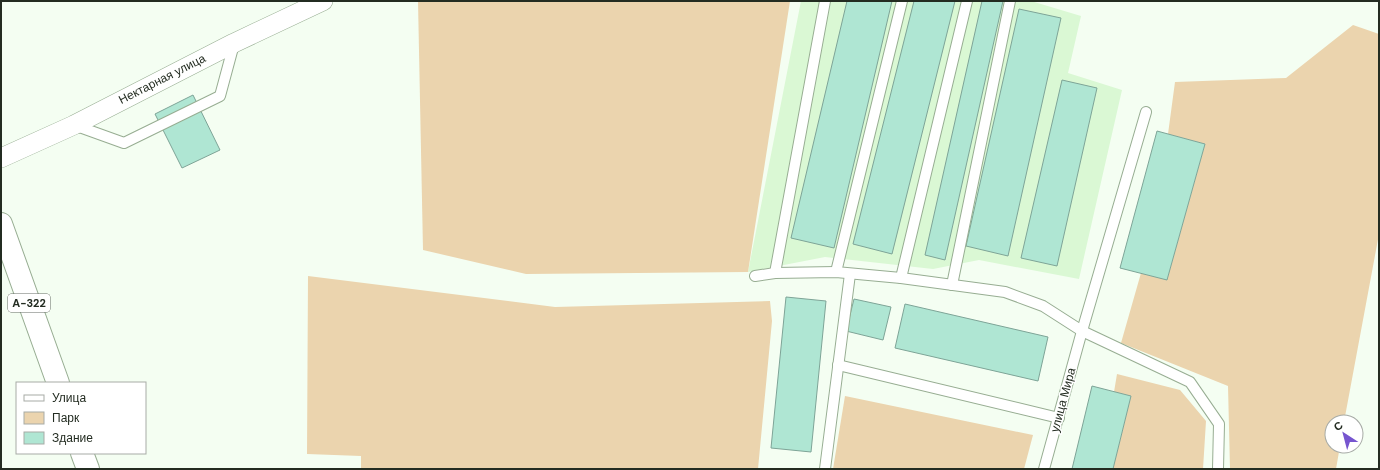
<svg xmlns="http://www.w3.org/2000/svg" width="1380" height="470" font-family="'DM Sans',sans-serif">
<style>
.built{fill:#daf8d4}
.green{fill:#ebd4ae}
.building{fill:#afe6d3;stroke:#7ea497}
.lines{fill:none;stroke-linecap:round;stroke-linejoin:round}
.service-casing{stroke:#97ad92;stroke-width:12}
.minor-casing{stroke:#97ad92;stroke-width:20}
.trunk-casing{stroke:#97ad92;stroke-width:24}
.service{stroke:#fff;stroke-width:10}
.minor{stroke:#fff;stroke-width:19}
.trunk{stroke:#fff;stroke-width:22}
.labels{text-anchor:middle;stroke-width:3;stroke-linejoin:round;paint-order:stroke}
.shield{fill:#fff;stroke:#656b64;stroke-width:1}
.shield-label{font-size:11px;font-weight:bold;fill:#232c21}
.street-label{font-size:12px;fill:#232c21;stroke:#fff}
</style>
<rect width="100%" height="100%" fill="#f4fef2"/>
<polygon class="built" points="801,1 1031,1 1081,16 1068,73 1122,90 1079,279 979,260 933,269 825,257 748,272"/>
<g class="green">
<polygon points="418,1 790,1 748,272 526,274 423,250"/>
<polygon points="1353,25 1379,34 1379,234 1344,422 1332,422 1332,446 1340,446 1336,469 1230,469 1228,386 1121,343 1141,273 1167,280 1205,144 1168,134 1175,82 1286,78"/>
<polygon points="308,276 555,307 770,301 772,321 758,469 361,469 361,456 307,454"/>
<polygon points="1117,374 1180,390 1206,421 1203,469 1113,469 1131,396 1114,392"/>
<polygon points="845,396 1033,435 1024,469 833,469"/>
</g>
<g class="building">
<polygon points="847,1 892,1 834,248 791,238"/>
<polygon points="914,1 955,1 892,254 853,244"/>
<polygon points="982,1 1003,1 945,260 925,255"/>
<polygon points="1019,9 1061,18 1008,256 966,246"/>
<polygon points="1062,80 1097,88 1057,266 1021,258"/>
<polygon points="193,95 220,150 182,168 155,114"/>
<polygon points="1157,131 1205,144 1167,280 1120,268"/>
<polygon points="786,297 826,301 811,452 771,448"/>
<polygon points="854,299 891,307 883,340 846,331"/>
<polygon points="905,304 1048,337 1038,381 895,348"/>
<polygon points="1092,386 1131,396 1113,469 1072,469"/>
</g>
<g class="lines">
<defs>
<g id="service">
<polyline points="74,125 124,143 220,96 234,44"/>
<polyline points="836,272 902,1"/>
<polyline points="775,273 825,1"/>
<polyline points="755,276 775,273 836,272 901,278 1005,292 1043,306 1082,331 1190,382 1219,424 1218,469"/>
<polyline points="901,278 967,1"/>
<polyline points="952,285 1010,1"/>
<polyline points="838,365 1059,418"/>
<polyline points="825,469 850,274"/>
<polyline points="1044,469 1082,331 1146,112"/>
</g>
<polyline id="minor" points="1,158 74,125 234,43 323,1"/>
<g id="trunk">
<polyline points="1,224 58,383"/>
<polyline points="82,453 88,469"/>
</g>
</defs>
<use href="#service" class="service-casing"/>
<use href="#minor" class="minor-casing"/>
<use href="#trunk" class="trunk-casing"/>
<use href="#service" class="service"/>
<use href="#minor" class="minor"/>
<use href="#trunk" class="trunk"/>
</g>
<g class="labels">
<rect class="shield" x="8" y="294" width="42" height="18" rx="3"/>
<g class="shield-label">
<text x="29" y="307">А-322</text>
</g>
<g class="street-label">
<text transform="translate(162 79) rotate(-27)" y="4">Нектарная улица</text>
<text transform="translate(1063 400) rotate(-75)" y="4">улица Мира</text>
</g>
</g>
<rect width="1380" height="470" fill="none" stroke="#232c21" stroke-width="4"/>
<rect x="16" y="382" width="130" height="72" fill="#ffffff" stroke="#a7aba6"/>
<rect x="24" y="395" width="20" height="6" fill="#ffffff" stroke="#a7aba6"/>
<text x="52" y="402" font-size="12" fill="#232c21">Улица</text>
<rect x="24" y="412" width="20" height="12" fill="#ebd4ae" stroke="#a7aba6"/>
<text x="52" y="422" font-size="12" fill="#232c21">Парк</text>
<rect x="24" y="432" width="20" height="12" fill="#afe6d3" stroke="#a7aba6"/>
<text x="52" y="442" font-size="12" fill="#232c21">Здание</text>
<g transform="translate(1344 434) rotate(324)"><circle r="19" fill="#ffffff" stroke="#a7aba6"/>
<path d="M0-3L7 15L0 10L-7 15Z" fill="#7655cf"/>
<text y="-6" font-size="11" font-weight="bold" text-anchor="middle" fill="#232c21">С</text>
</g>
</svg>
